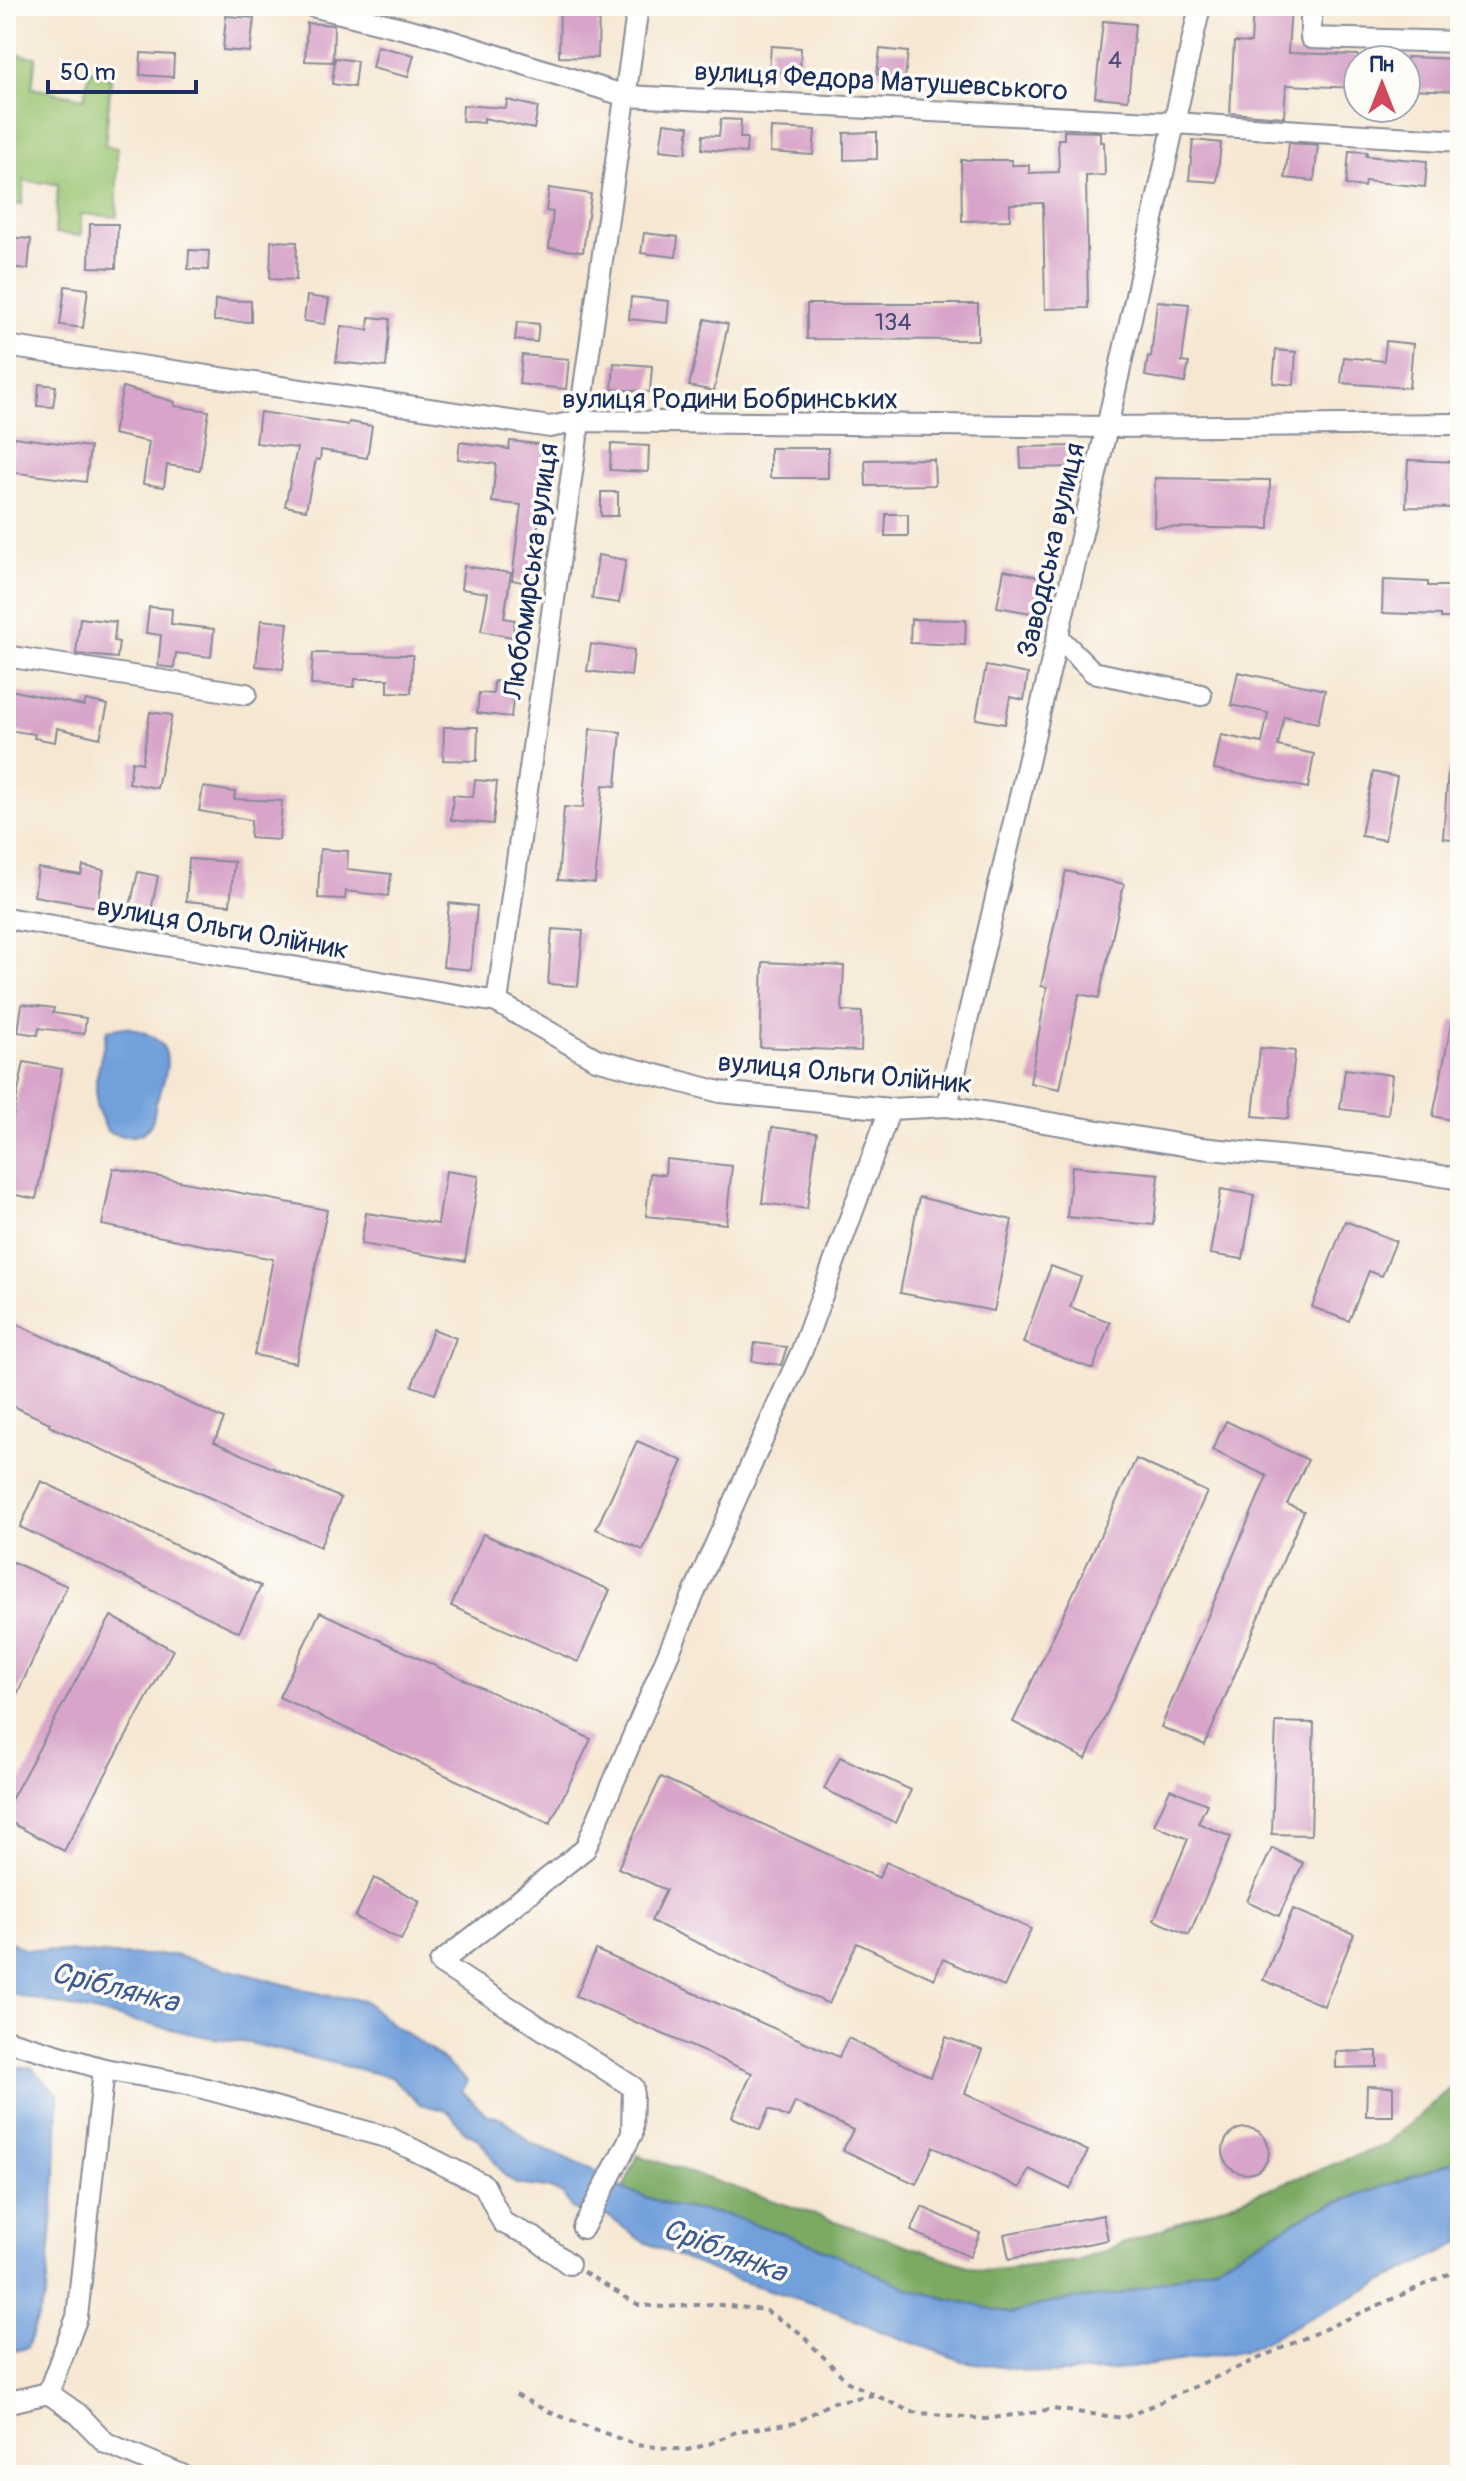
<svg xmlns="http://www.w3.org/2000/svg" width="1466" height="2481" font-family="Pangolin,sans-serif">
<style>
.green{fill:#9ac471;stroke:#5a7a68;stroke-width:2}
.forest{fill:#7baa63;stroke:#4b6c60;stroke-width:2}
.water{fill:#72a0db;stroke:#46689c;stroke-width:2}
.building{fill:#d8a4c9}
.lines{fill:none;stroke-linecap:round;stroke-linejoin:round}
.minor-casing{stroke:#888b98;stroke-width:24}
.path{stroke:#888b98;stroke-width:4;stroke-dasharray:6 6;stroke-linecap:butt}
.minor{stroke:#fff;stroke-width:20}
.labels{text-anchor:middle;stroke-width:7;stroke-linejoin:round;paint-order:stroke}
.number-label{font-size:24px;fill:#4a4c79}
.street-label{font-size:28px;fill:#1b2f5e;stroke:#fdfcf7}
.water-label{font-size:30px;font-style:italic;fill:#3e5c90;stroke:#fdfcf7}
</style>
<rect width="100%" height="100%" fill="#fdfcf7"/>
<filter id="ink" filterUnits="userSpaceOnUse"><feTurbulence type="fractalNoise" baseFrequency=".0125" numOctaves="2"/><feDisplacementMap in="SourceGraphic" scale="16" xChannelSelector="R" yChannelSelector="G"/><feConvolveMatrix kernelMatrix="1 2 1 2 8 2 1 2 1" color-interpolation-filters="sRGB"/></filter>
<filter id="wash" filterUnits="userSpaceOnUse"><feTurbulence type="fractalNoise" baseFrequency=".006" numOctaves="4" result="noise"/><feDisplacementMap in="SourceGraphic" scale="32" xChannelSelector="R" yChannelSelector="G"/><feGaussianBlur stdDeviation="1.8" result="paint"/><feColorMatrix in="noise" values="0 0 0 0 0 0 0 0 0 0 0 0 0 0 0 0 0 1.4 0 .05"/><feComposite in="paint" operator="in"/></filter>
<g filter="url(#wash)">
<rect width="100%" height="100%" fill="#f6e7d2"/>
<polygon class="green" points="6,33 8,34 7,53 36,57 32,88 84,98 90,70 111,78 105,146 117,148 117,217 81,214 81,236 55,233 58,184 24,181 22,205 6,202"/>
<polygon class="forest" points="1460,2079 1460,2160 1314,2211 1216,2265 1120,2294 1051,2302 1012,2314 912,2290 812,2244 728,2215 671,2206 623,2189 638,2155 983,2271 1077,2261 1387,2144"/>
<g class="water">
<path d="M 126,1027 C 174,1038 173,1059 157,1100 C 154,1107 155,1117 151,1124 C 142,1141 121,1137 107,1131 L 96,1106 L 96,1080 L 107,1030 Z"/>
<polygon points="6,1939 24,1949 113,1955 174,1955 325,1995 364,2000 389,2022 432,2051 467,2081 462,2091 487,2115 502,2118 529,2142 593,2170 623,2189 671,2206 728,2215 812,2244 912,2290 1012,2314 1051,2302 1120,2294 1216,2265 1314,2211 1460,2160 1460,2243 1244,2351 1117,2370 1045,2374 963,2361 883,2332 832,2310 726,2276 642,2241 608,2216 573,2210 563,2194 547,2188 516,2184 503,2174 480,2140 465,2132 448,2111 420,2104 391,2077 249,2043 207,2037 6,1993"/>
<polygon points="31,2067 58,2095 56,2175 46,2296 27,2348 6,2353 6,2068"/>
</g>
<g id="blocks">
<g class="building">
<polygon points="560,6 599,6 598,58 559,57"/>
<polygon points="1253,6 1291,6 1288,53 1358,55 1358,88 1286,85 1284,117 1230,113 1234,42 1251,43"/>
<polygon points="226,16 254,18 250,52 223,50"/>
<polygon points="1103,21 1135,24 1128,100 1095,97"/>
<polygon points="307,23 334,25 333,62 305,61"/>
<polygon points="377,46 414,55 408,77 372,68"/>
<polygon points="771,46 801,48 800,73 769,71"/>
<polygon points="880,49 908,52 905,78 877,74"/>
<polygon points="141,53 174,55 173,77 140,75"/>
<polygon points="1406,57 1460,59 1460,91 1406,89"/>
<polygon points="335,58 357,61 354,87 332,84"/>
<polygon points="507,100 538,107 534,129 484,118 484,123 462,121 463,105 506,108"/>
<polygon points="721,119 741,120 740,138 747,138 746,153 702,149 703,135 719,136"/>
<polygon points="664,123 689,126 686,153 660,150"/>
<polygon points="771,128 815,130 813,155 770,152"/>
<polygon points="1064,131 1100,132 1100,142 1104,142 1105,175 1086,176 1088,308 1045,309 1043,203 1010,204 1010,220 962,221 961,160 1012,160 1012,165 1029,165 1029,173 1059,172 1058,139 1064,139"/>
<polygon points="877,132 877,159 844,160 844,133"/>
<polygon points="1193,140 1221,143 1217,182 1189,180"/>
<polygon points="1289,143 1318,145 1314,181 1285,178"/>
<polygon points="1349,151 1367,152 1366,156 1427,161 1425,187 1365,181 1364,187 1346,185"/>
<polygon points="549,188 591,194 583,252 549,248 553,212 546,211"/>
<polygon points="90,224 118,224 116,268 89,267"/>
<polygon points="644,233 678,237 676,257 641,253"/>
<polygon points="6,237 31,239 28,269 6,267"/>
<polygon points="271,241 297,242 296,280 270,279"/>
<polygon points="189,250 209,251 208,270 188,269"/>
<polygon points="65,286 88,289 83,328 60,325"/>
<polygon points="307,296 329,299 325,324 304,321"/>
<polygon points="631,297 669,301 667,323 629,319"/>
<polygon points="215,300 251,301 251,322 214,321"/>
<polygon points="1157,301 1189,304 1182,362 1189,363 1185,383 1145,376 1148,356 1151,357"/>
<polygon points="807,304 978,304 978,340 807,339"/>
<polygon points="369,317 390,319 386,367 336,362 341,326 368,330"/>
<polygon points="705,319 728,324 714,391 689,386"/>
<polygon points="517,322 539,324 537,342 515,340"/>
<polygon points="1386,341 1413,344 1409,388 1341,383 1344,357 1384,361"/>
<polygon points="1276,350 1296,352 1294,385 1273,383"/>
<polygon points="522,355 569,359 566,389 519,384"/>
<polygon points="614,363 652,366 650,392 612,389"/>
<polygon points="39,384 56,386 53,407 37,406"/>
<polygon points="123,387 175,402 174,406 209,411 200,470 167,465 164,487 143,484 149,442 113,434"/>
<polygon points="260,412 348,425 349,422 372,426 367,458 321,450 320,460 316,459 306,510 285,506 297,448 256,443"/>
<polygon points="14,437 90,447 86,482 10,472"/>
<polygon points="510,441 547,445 543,468 553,470 548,512 540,511 534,556 539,556 534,584 512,580 521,505 492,502 496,464 458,459 460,442 509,449"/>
<polygon points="611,444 649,446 648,472 610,470"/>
<polygon points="1076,446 1077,467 1021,468 1020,447"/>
<rect x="770" y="448" width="58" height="30"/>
<polygon points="934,459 935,485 866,486 865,460"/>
<polygon points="1408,460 1460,462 1460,508 1406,507"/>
<polygon points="1155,478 1270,480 1269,529 1154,527"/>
<rect x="601" y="492" width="17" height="24"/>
<polygon points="886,514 908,514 908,536 885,536"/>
<polygon points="598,555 626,560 619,603 592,599"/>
<polygon points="464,566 511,573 504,618 515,620 512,637 481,631 488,593 461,589"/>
<polygon points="1004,570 1044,578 1037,614 997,607"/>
<polygon points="1383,580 1428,582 1428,586 1460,586 1460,618 1441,618 1441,615 1382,613"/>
<polygon points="149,607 172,609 171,624 214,629 211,657 176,653 174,668 158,666 161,635 146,633"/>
<polygon points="80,618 116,622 114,641 119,642 117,658 76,654"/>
<polygon points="911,619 966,620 965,645 910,643"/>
<polygon points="261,620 288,623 283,669 256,666"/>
<polygon points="591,644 634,650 631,676 587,671"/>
<polygon points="313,653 413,655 411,693 388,692 388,679 355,679 354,687 311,685"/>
<polygon points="986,666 1028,674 1024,700 1010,697 1005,724 976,719"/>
<polygon points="1238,672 1325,690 1318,723 1284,716 1278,746 1314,754 1308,788 1214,769 1221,735 1262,743 1268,713 1231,705"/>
<polygon points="494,681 515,683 511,717 477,713 479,693 493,694"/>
<polygon points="6,689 84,706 86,700 108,705 100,738 57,728 55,742 34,738 35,734 6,730"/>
<polygon points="150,712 172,715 157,788 129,783 132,761 142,763"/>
<polygon points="444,727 478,727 477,761 443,760"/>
<polygon points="590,729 621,732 616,786 603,785 595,883 558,880 564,807 583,808"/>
<polygon points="1448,770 1460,770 1460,840 1443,838"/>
<polygon points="1373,772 1397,777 1385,840 1361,836"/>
<polygon points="475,780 497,782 493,824 451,820 453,795 473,797"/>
<polygon points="203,787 235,792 234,799 282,801 279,840 250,838 251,820 199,811"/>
<polygon points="320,849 348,851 347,869 391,874 388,896 346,891 345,899 318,898"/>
<polygon points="189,859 234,862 230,905 186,901"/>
<polygon points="83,866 104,870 97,907 34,896 38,868 81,875"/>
<polygon points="1066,871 1124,884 1099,998 1079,994 1060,1089 1030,1083 1047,987 1041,986"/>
<polygon points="138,872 158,876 150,916 129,911"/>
<polygon points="449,903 477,906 471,970 443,967"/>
<polygon points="552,929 583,931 578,986 548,984"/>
<polygon points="763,962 844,966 842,1011 862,1012 861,1051 760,1047"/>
<polygon points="22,1004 54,1008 53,1013 86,1018 84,1034 39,1028 38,1035 18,1032"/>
<polygon points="1452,1020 1460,1021 1460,1122 1433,1116"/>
<polygon points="1260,1048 1295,1051 1288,1119 1253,1116"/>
<polygon points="24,1062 62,1069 36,1199 6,1193 6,1135 9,1136"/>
<polygon points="1345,1069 1392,1075 1388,1115 1340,1109"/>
<polygon points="772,1127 817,1133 807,1209 762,1203"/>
<polygon points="666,1159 732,1166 726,1224 646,1216 650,1173 665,1175"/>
<polygon points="1072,1166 1159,1174 1154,1225 1067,1217"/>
<polygon points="113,1168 327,1210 296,1363 254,1355 273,1259 102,1225"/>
<polygon points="446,1171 479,1176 465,1261 361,1244 366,1213 438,1224"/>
<polygon points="1221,1189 1254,1195 1243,1259 1210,1254"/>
<polygon points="919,1197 1012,1220 994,1311 900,1293"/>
<polygon points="1345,1221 1396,1241 1382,1276 1369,1271 1349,1321 1312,1307"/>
<polygon points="1051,1266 1081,1277 1070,1307 1110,1322 1093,1369 1023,1343"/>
<polygon points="6,1319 224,1419 214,1442 341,1498 320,1547 49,1426 50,1423 6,1403"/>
<polygon points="433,1329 456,1338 435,1394 412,1386"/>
<polygon points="755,1343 787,1347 781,1365 752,1361"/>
<polygon points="1226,1421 1308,1460 1287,1504 1304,1511 1205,1745 1161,1727 1267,1476 1212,1450"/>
<polygon points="637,1441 683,1461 643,1550 596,1529"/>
<polygon points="1136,1459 1207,1492 1086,1759 1013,1722"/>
<polygon points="41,1481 261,1586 239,1632 20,1527"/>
<polygon points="483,1534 610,1590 578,1662 451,1606"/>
<polygon points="6,1559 67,1586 6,1718"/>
<polygon points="320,1612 591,1739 550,1824 279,1697"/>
<polygon points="111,1616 173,1650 64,1851 6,1820 6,1809"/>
<polygon points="1276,1722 1314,1723 1311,1835 1272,1834"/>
<polygon points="840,1757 911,1790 896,1823 824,1789"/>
<polygon points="661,1777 879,1878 886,1862 1031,1929 1004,1987 943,1959 934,1979 857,1943 829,2004 651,1921 666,1890 618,1868"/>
<polygon points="1170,1789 1207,1804 1198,1823 1231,1837 1189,1935 1154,1920 1188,1839 1154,1825"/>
<polygon points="1272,1848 1303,1863 1279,1916 1247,1901"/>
<polygon points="374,1878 420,1901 401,1940 355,1917"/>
<polygon points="1293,1909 1354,1934 1324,2006 1263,1980"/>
<polygon points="596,1950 839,2057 848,2038 931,2077 946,2037 982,2050 965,2093 1088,2151 1070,2189 1029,2169 1020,2188 933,2147 916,2184 843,2150 853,2130 795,2102 788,2118 769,2109 760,2130 732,2117 752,2073 576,1996"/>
<polygon points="1377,2051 1377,2067 1336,2068 1336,2052"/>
<polygon points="1367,2086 1393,2087 1393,2116 1366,2116"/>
<circle cx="1246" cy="2151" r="23"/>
<polygon points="922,2207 980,2233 970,2257 911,2231"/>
<polygon points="1103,2215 1108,2240 1009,2259 1004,2234"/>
</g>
</g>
</g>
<g filter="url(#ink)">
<use href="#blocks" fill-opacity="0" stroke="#888b98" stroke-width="2"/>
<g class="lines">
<defs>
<g id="minor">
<polyline points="312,6 438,37 626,96 1174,123 1460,141"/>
<polyline points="1311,6 1311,38 1460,42"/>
<polyline points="6,346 550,427 579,421 1107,427 1460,424"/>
<polyline points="1058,637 1093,672 1201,695"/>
<polyline points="6,656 246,694"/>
<polyline points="6,918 497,1002 596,1059 720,1092 890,1109 947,1106 1201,1148 1380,1166 1460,1179"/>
<polyline points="497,1002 638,6"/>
<polyline points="947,1106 1107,427 1200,6"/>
<polyline points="6,2040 104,2069 77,2317 48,2393"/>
<polyline points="104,2069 188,2084 390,2138 484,2185 503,2223 533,2237 569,2264"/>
<polyline points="583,2228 632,2134 633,2087 440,1963 585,1849 701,1577 801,1353 890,1109"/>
<polyline points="6,2403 48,2393 78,2414 106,2443 182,2475"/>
</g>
</defs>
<use href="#minor" class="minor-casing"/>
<g class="path">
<polyline points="583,2272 639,2305 665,2307 712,2304 765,2310 799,2332 848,2382 911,2412 986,2419 1053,2409 1124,2418 1460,2269"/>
<polyline points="516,2395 547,2411 636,2445 687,2450 709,2444 738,2431 795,2423 833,2402 873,2395"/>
</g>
<use href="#minor" class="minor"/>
</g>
</g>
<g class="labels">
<g class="number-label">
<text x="1115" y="68">4</text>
<text x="893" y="330">134</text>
</g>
<g class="street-label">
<text transform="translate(881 80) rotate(3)" y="10">вулиця Федора Матушевського</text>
<text x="730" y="408">вулиця Родини Бобринських</text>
<text transform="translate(1050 550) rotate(-77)" y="10">Заводська вулиця</text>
<text transform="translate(530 571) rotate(-82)" y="10">Любомирська вулиця</text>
<text transform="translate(223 927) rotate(10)" y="10">вулиця Ольги Олійник</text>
<text transform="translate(845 1072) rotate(5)" y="10">вулиця Ольги Олійник</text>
</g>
<g class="water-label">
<text transform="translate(115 1987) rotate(14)" y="10">Сріблянка</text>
<text transform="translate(725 2250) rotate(21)" y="10">Сріблянка</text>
</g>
</g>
<rect width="1466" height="2481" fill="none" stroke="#fdfcf7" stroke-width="32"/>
<g transform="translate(1382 84)"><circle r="38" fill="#fdfcf7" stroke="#a3aaba" stroke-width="2"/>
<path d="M0-6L14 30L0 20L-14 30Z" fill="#d1495b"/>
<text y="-12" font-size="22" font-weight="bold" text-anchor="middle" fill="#1b2f5e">Пн</text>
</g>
<path d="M48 80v12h148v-12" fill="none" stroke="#1b2f5e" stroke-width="4"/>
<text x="60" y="80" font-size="24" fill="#1b2f5e" stroke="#fdfcf7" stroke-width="6" paint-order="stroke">50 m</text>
</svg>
